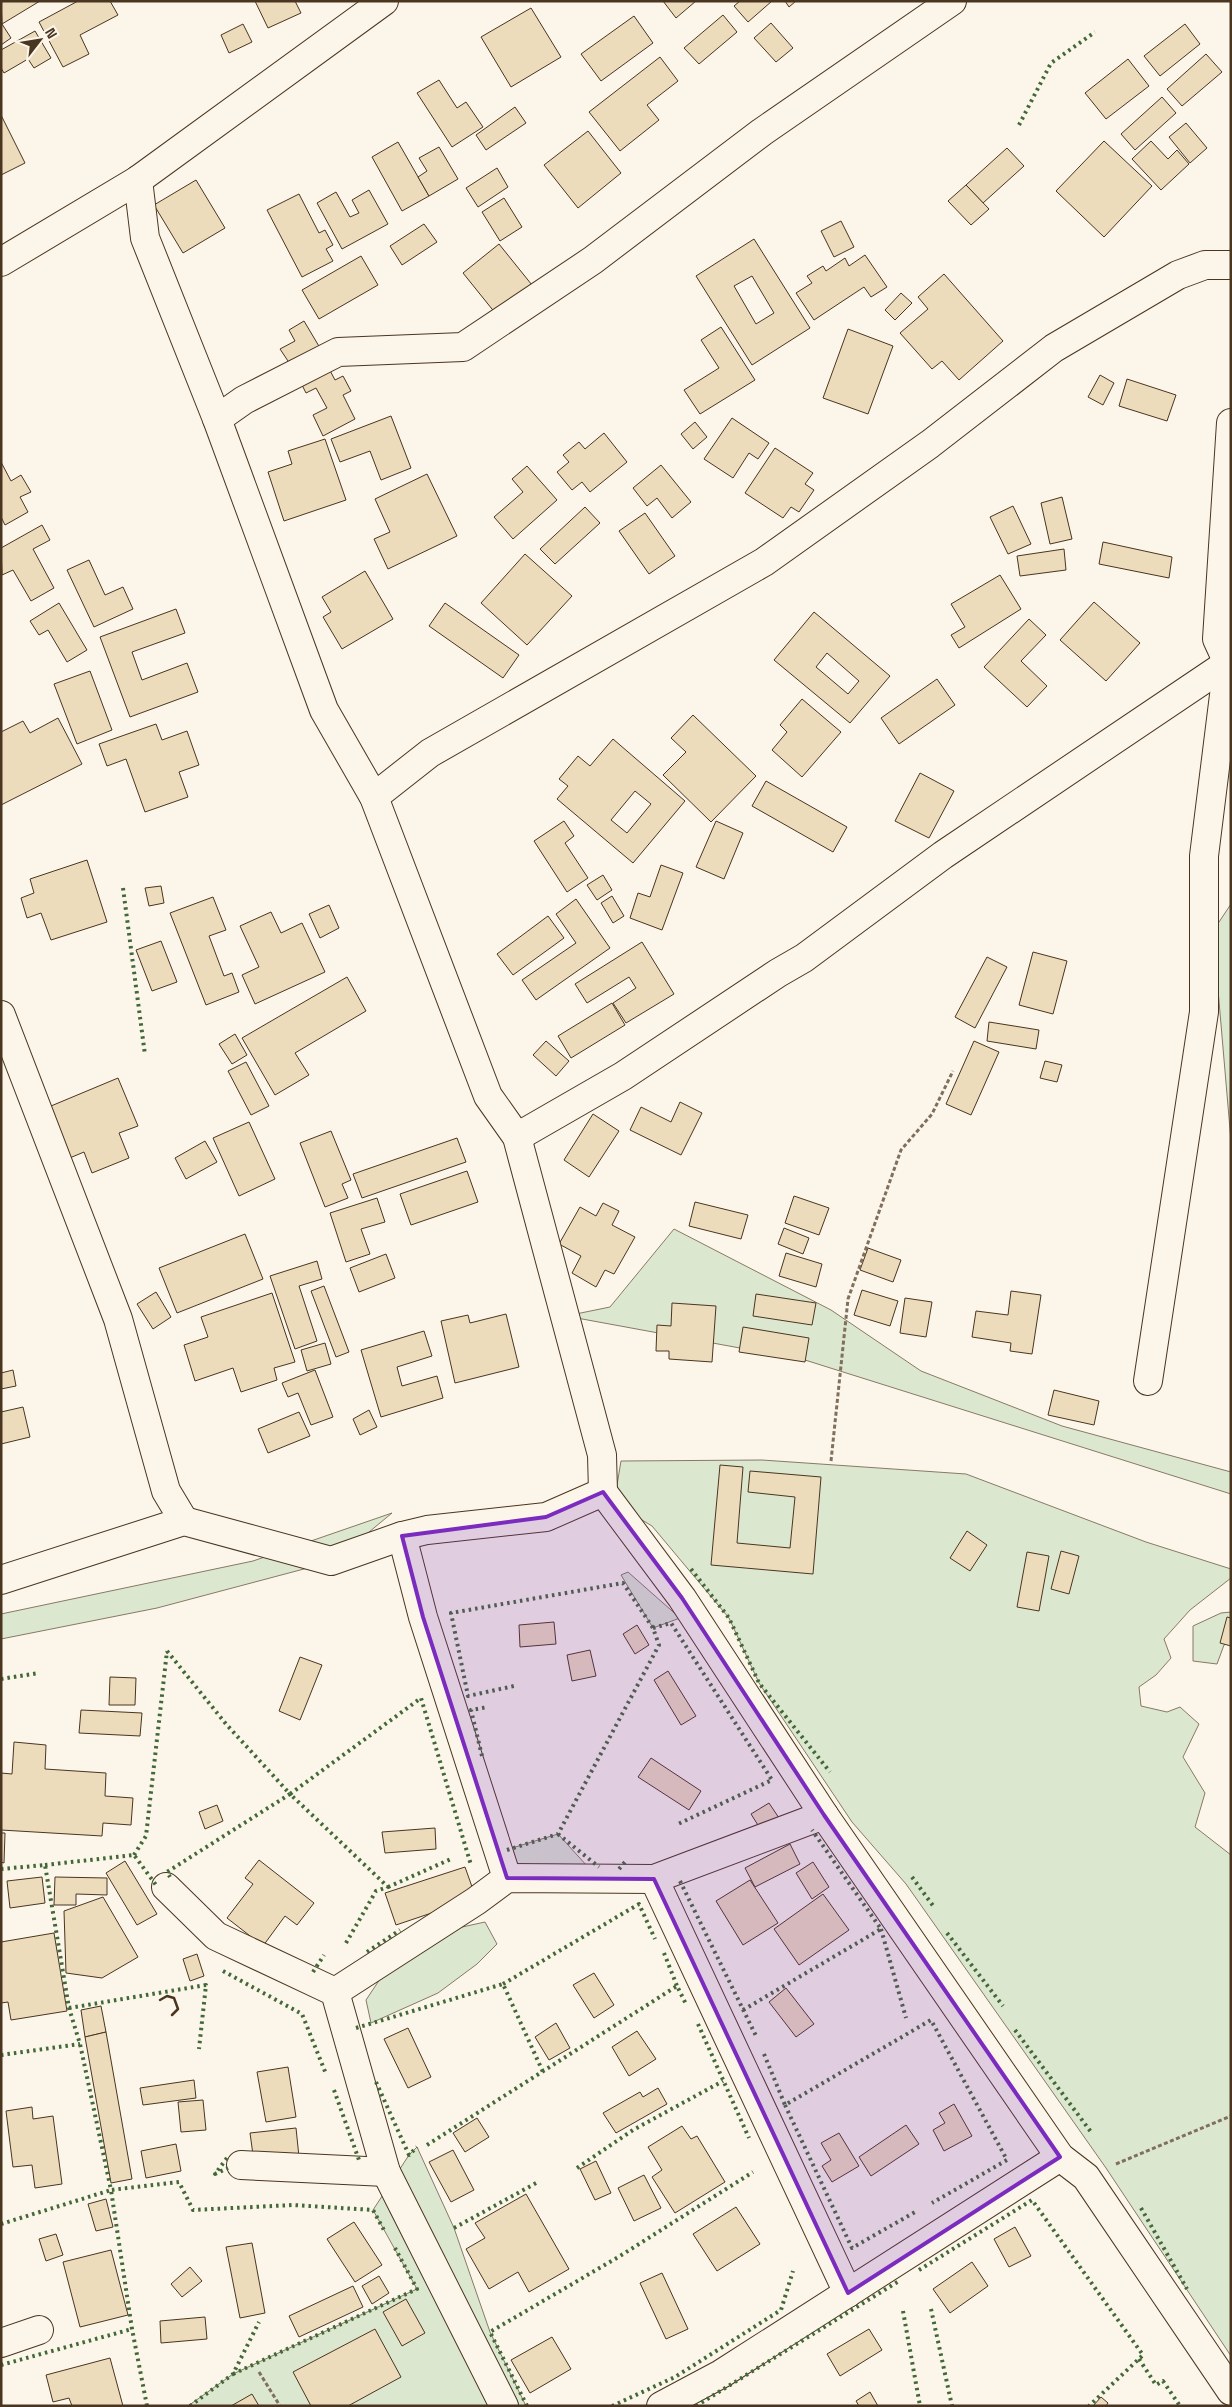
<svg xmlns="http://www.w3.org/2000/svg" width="1232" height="2407" font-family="'Space Grotesk',sans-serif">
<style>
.green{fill:#dce7d0;stroke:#887966}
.building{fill:#ecdcbc;stroke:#4a3520;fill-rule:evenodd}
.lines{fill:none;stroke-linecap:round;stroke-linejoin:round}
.street-casing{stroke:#4a3520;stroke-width:30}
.path{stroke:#7f6f5c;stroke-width:3;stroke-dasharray:4 2.5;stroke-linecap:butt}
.street{stroke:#fbf6e9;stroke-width:28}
.hedge{stroke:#436837;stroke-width:4;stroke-dasharray:2.5 4;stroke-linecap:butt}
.wall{stroke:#4a3520;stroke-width:2.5}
.marked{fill:#7b2cbf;fill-opacity:0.2;stroke:#7b2cbf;stroke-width:4;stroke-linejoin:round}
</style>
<rect width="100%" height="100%" fill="#fbf6e9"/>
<g class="green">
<polygon points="1231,904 1231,1141 1213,931"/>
<polygon points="674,1229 831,1310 921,1371 1062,1426 1231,1472 1231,1494 805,1360 566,1316 610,1307"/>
<polygon points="762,1460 966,1474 1146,1542 1231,1569 1231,1578 1190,1610 1164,1639 1171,1658 1156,1675 1139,1687 1141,1706 1167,1712 1180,1707 1199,1724 1183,1757 1205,1793 1195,1827 1231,1855 1231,2356 1106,2168 906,1884 852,1822 759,1683 729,1618 652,1526 614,1503 621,1461"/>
<polygon points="392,1513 334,1561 157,1608 1,1639 1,1614 253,1561"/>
<polygon points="628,1572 680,1618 653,1628 621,1575"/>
<polygon points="1231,1612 1231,1642 1224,1645 1217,1664 1193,1661 1193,1626 1221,1613"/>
<polygon points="558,1834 598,1878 510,1886 499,1852"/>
<polygon points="485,1922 497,1944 477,1964 438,1993 371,2023 366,2000 392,1961 435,1933"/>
<polygon points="417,2147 454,2228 490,2332 526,2406 188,2406 233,2374 417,2289 373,2210 409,2155"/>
</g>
<g class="building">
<polygon points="1,1 40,1 2,24"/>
<polygon points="78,1 110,1 118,15 80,35 89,54 63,67 39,22"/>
<polygon points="255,1 295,1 301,13 268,28"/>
<polygon points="663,1 696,1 676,18"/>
<polygon points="740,1 772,1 748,22 734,6"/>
<polygon points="785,1 796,1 789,7"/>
<polygon points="531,8 561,57 511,87 481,37"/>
<polygon points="723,15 737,32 699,64 684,48"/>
<polygon points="634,16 653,43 601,81 581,54"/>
<polygon points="771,23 793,48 776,62 754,38"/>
<polygon points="2,24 11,38 1,45 1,24"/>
<polygon points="243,24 252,42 229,53 221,35"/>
<polygon points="1185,24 1200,44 1160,76 1144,56"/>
<polygon points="35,31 51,58 34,68 28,59 4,73 1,68 1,50"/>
<polygon points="1206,54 1222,72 1182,106 1167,89"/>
<polygon points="660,57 678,81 647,105 659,120 620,151 589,112"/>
<polygon points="1128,59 1149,86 1106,119 1085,93"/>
<polygon points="439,80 457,108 466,102 483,127 452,147 417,93"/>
<polygon points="1162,97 1176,113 1135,150 1121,134"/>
<polygon points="515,107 526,123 486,150 476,135"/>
<polygon points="1,115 25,163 1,175"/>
<polygon points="1186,123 1207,148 1190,163 1169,137"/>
<polygon points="588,131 621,173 578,208 544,165"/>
<polygon points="1104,141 1152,186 1104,237 1056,191"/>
<polygon points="1151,141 1168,159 1177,150 1189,164 1161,190 1132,159"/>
<polygon points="398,142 429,196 402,211 372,157"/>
<polygon points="439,147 458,179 429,196 418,177 427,171 419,158"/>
<polygon points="1007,148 1024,166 983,203 966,185"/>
<polygon points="497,168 508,187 478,207 466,188"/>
<polygon points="196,180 225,228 183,253 154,205"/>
<polygon points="966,185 989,209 971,225 948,201"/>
<polygon points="369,190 388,224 342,249 317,203 336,192 350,217 359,213 352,200"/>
<polygon points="299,194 319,233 325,230 333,245 326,249 333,261 302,277 267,210"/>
<polygon points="504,198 522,227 500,241 482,212"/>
<polygon points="841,221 854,247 834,257 821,231"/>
<polygon points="424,224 437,242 402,265 390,246"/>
<path d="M 754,239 L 810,328 L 752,365 L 696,276 ZM 752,276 L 774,313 L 756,324 L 734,286 Z"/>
<polygon points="499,244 532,285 496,314 463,273"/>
<polygon points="865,255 887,287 871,297 864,287 814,320 796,293 812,283 807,276 823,266 826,271 845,258 849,266"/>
<polygon points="361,256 378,285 319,319 302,290"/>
<polygon points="944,274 1003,341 959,380 942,361 932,369 900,333 928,309 918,297"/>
<polygon points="901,293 912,303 895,320 885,310"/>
<polygon points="304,321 323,353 294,370 280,349 295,341 289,330"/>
<polygon points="721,327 755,380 700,414 684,390 719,368 701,340"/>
<polygon points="848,329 893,346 868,414 823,398"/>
<polygon points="326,363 335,380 343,376 351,391 343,395 355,419 323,436 313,415 327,408 316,388 306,393 298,377"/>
<polygon points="1100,375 1114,383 1103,405 1088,397"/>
<polygon points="1127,379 1176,395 1167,421 1119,406"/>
<polygon points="391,416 411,468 381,480 370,451 340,462 331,439"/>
<polygon points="732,418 769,443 758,459 749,453 733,478 704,459"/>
<polygon points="695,422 707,437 693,449 681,434"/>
<polygon points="604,433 627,462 590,492 582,482 572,490 557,472 569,462 563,455 579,442 585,449"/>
<polygon points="325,439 346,500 284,521 268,472 292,464 288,451"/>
<polygon points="775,448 813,473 805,484 814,490 799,512 791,507 783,518 745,493"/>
<polygon points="1,462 11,481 21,475 31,492 20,497 28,512 5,525 1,517"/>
<polygon points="661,465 691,502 672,518 657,498 647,506 633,488"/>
<polygon points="527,466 557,500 513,539 494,517 523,492 512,479"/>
<polygon points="427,474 457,536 388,569 374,539 390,532 375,499"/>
<polygon points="1062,497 1072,539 1050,544 1041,503"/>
<polygon points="1013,506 1031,544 1008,554 990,517"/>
<polygon points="585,507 600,523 555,564 540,549"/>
<polygon points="645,513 675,556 649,574 619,531"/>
<polygon points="42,525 50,540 33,549 54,588 31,601 13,570 2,575 1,548"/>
<polygon points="1103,542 1172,557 1169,578 1099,564"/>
<polygon points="1064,549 1066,570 1020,576 1017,556"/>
<polygon points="525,554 572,596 527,645 481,603"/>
<polygon points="89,560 105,595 123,587 133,609 94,627 67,570"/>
<polygon points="365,571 393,619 342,649 323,617 331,612 322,597"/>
<polygon points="1000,575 1021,609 959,648 951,635 965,627 951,604"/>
<polygon points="1094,602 1140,643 1106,681 1060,640"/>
<polygon points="59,603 87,650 67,662 48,630 39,635 30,621"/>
<polygon points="445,603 519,655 503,678 429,626"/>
<polygon points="176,609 185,633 132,652 142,680 187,663 198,692 130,717 100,637"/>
<path d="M 814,612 L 890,676 L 850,723 L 774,660 ZM 827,653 L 859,681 L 848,694 L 816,667 Z"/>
<polygon points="1029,619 1046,635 1021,661 1047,686 1027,707 984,667"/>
<polygon points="90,671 112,730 77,744 54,684"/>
<polygon points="937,679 955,705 899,744 881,718"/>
<polygon points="802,699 841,732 802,777 772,750 787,732 780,725"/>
<polygon points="693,715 756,776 711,822 663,775 686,752 671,738"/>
<polygon points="58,718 82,764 1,805 1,732 23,721 30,733"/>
<polygon points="156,724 162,740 187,731 199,765 179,772 188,797 145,812 126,759 107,766 99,744"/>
<path d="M 613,739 L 685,801 L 633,863 L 557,799 L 568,786 L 559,779 L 578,756 L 590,766 ZM 635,791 L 651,804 L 627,833 L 611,820 Z"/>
<polygon points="920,773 954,791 929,838 895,821"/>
<polygon points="766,781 847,827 833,852 752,806"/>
<polygon points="564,821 574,836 565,843 588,878 567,892 534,841"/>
<polygon points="716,821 743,833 724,879 696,867"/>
<polygon points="87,860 107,922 51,940 41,913 27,918 21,898 34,893 30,879"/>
<polygon points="661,865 683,873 662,930 630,918 638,893 650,897"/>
<polygon points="603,875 612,890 597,900 587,885"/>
<polygon points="161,886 164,903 149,906 145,888"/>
<polygon points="612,896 624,916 613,923 601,903"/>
<polygon points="213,897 226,930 209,936 224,976 232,973 239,992 206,1005 170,913"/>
<polygon points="576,899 610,948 536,1000 522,980 576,943 556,914"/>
<polygon points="329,905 339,928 320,938 309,914"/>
<polygon points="271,912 281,933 302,923 325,972 255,1004 242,975 259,967 240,926"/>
<polygon points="548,916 564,938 513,975 497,954"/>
<polygon points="161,941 177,982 152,991 136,950"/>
<polygon points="642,942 674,994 626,1023 613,1003 636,988 629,977 587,1003 575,984"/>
<polygon points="1033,952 1067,961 1053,1014 1019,1005"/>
<polygon points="987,957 1007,967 975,1028 955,1017"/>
<polygon points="347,977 366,1011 295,1053 309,1075 275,1095 242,1038"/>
<polygon points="612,1003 625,1025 571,1058 558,1036"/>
<polygon points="989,1022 1039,1030 1036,1049 987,1041"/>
<polygon points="235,1034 247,1055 232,1064 219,1044"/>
<polygon points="546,1041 569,1061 556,1076 533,1055"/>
<polygon points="974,1041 999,1052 971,1115 946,1104"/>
<polygon points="1045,1061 1062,1065 1057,1082 1040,1078"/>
<polygon points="246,1062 269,1106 251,1115 228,1071"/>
<polygon points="118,1078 138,1126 119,1133 129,1158 92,1173 84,1152 60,1162 39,1111"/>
<polygon points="680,1102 702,1113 681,1155 630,1130 641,1107 671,1122"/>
<polygon points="593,1114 619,1131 589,1177 564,1160"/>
<polygon points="249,1122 275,1179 239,1196 213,1138"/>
<polygon points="331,1131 351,1180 342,1184 348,1198 325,1207 300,1143"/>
<polygon points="457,1138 466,1162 362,1198 353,1174"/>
<polygon points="205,1141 217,1162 186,1179 175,1158"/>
<polygon points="467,1171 478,1202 411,1225 400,1194"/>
<polygon points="794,1196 829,1208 819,1235 785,1223"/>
<polygon points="377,1198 385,1222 361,1229 370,1254 346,1262 330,1213"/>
<polygon points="695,1202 748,1215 741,1239 689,1226"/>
<polygon points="603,1203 619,1211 612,1225 635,1237 614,1274 605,1270 596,1287 572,1273 581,1256 559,1244 580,1207 596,1216"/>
<polygon points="784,1228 809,1238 803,1254 778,1244"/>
<polygon points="245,1234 263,1279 177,1313 159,1268"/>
<polygon points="868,1248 901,1260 893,1282 860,1270"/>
<polygon points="786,1253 822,1264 816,1287 779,1276"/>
<polygon points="386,1254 395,1278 359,1292 350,1268"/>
<polygon points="317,1261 322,1279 299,1286 317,1341 295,1349 270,1276"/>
<polygon points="324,1286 349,1352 336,1357 311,1291"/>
<polygon points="862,1290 898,1301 890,1326 854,1315"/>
<polygon points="1011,1291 1041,1295 1032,1354 1010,1351 1011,1343 972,1337 976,1311 1008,1315"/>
<polygon points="156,1292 171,1317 153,1329 137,1304"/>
<polygon points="272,1293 295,1362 274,1368 277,1380 241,1392 233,1368 195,1381 184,1345 208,1337 201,1317"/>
<polygon points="756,1294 816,1303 812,1325 753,1316"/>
<polygon points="905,1298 932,1302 926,1337 900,1333"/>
<polygon points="672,1303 716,1306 712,1362 669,1359 669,1351 656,1351 657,1325 671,1326"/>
<polygon points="506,1314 519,1367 455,1383 441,1321 468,1315 470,1323"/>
<polygon points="743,1327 809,1338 805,1362 739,1352"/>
<polygon points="424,1331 432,1356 397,1367 402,1386 437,1376 443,1398 381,1417 361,1350"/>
<polygon points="325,1343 331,1364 307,1371 301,1350"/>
<polygon points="13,1370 16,1386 1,1389 1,1373"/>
<polygon points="315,1370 333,1417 311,1425 298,1393 288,1397 282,1383"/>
<polygon points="1054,1390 1099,1401 1094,1425 1048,1415"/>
<polygon points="23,1407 30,1437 1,1444 1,1412"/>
<polygon points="369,1410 377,1427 360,1435 353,1419"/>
<polygon points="299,1412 310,1436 268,1453 258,1429"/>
<polygon points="720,1465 743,1467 737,1543 790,1548 795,1497 748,1492 750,1471 821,1477 813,1574 711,1565"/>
<polygon points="967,1531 987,1545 970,1571 950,1558"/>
<polygon points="1061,1551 1079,1556 1069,1594 1051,1589"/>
<polygon points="1027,1552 1049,1556 1039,1611 1017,1607"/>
<polygon points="1227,1617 1231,1618 1231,1646 1220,1643"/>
<polygon points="554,1622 556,1644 520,1647 519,1625"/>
<polygon points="637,1625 649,1645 635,1654 623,1634"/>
<polygon points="590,1650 596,1676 572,1681 567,1655"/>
<polygon points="300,1657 322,1665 300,1720 279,1711"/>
<polygon points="668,1671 696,1716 681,1725 654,1680"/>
<polygon points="110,1677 136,1678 135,1705 109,1705"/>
<polygon points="81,1710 142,1713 140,1736 79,1733"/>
<polygon points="14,1742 46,1745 45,1769 106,1773 105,1796 133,1798 131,1825 103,1823 102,1836 1,1830 1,1773 12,1774"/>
<polygon points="651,1758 701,1791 689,1810 638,1777"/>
<polygon points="769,1803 779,1818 761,1830 751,1814"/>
<polygon points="217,1805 223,1821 205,1829 199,1812"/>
<polygon points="435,1828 436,1849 385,1853 382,1832"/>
<polygon points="1,1833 5,1833 4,1863 1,1862"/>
<polygon points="790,1844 800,1864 755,1887 745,1868"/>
<polygon points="259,1860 314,1903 297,1925 285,1916 263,1946 227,1918 253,1884 245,1878"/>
<polygon points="125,1861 157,1914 137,1925 106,1873"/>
<polygon points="813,1862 829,1887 812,1899 796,1873"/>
<polygon points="465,1867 476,1898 396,1925 385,1893"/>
<polygon points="42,1877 45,1903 10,1908 7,1881"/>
<polygon points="55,1877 107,1878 107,1895 76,1894 76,1905 54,1905"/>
<polygon points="750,1880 778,1923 743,1945 716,1901"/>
<polygon points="823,1894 849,1930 799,1965 774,1929"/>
<polygon points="103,1897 138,1957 102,1978 66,1973 64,1911"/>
<polygon points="54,1933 67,2011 11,2020 8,2002 1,2003 1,1942"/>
<polygon points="197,1954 204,1976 190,1981 183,1959"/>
<polygon points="594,1973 614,2005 594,2018 573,1985"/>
<polygon points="786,1988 814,2024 796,2037 769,2002"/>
<polygon points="101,2006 106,2032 85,2037 81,2010"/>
<polygon points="556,2023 570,2048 549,2060 535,2037"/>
<polygon points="408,2028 431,2077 408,2088 384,2039"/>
<polygon points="637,2031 656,2059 629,2076 612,2047"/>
<polygon points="106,2032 132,2179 111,2183 85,2037"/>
<polygon points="288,2067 296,2117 266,2122 257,2072"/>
<polygon points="194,2080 196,2098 143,2105 140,2088"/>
<polygon points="658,2088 667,2104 616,2133 603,2113 640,2092 643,2097"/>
<polygon points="203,2100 206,2130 181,2132 178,2102"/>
<polygon points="954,2104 972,2136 944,2151 933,2130 945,2123 939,2113"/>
<polygon points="32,2107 33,2119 53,2116 62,2184 35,2188 32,2165 13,2167 6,2111"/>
<polygon points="477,2118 489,2137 465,2152 453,2133"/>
<polygon points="906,2125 919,2144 871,2176 859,2157"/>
<polygon points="682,2126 691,2139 697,2136 725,2182 675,2213 652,2177 662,2170 648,2147"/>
<polygon points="296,2128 299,2157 254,2162 250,2133"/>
<polygon points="839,2133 859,2166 832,2182 822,2166 831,2160 821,2143"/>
<polygon points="176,2144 181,2171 146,2178 141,2151"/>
<polygon points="453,2150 474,2190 451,2202 429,2162"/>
<polygon points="596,2161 611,2193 595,2200 580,2169"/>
<polygon points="644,2175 661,2208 634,2221 618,2188"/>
<polygon points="526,2194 569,2269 529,2292 518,2272 489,2289 466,2249 485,2238 475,2223"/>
<polygon points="106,2199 113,2227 96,2231 88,2204"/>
<polygon points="736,2207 760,2244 717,2271 693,2234"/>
<polygon points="354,2222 382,2265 355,2282 327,2239"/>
<polygon points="1015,2227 1031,2256 1009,2267 994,2239"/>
<polygon points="56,2234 63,2255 46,2261 39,2239"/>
<polygon points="252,2243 265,2313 240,2318 226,2247"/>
<polygon points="111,2250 128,2315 80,2327 63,2262"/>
<polygon points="972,2262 988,2286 950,2313 933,2289"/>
<polygon points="190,2267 202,2281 182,2297 171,2284"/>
<polygon points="662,2273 688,2329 666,2339 640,2283"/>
<polygon points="379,2276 389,2293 372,2304 362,2286"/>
<polygon points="353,2286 363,2307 299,2337 289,2316"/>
<polygon points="406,2299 425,2333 402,2346 383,2312"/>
<polygon points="205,2317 207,2339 161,2343 160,2321"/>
<polygon points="375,2329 401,2377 348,2406 311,2406 293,2372"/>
<polygon points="869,2329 882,2350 840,2376 827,2354"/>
<polygon points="552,2337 571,2369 530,2393 511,2360"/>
<polygon points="110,2358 123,2406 72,2406 69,2398 53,2402 46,2375"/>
<polygon points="870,2392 878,2406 859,2406 856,2401"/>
<polygon points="252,2394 259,2406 231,2406"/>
<polygon points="1101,2397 1108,2403 1106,2406 1093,2406"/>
</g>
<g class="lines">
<defs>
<g id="street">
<polyline points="138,180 145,238 217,419 324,710 374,797 488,1096 517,1137 602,1455 603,1492"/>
<polyline points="1,262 138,180 384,1"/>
<polyline points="217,419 244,400 338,352 463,347 593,260 762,132 952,1"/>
<polyline points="374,797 430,753 764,562 930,444 1054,348 1178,275 1205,265 1231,265"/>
<polyline points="1,1015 118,1319 166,1491 184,1521"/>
<polyline points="517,1137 623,1076 778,973 804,958 943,855 1228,663"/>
<polyline points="1148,1381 1204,1012 1204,856 1228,663 1217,639 1231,423"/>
<polyline points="402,1536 423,1617 507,1878"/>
<polyline points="1,1580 184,1521 331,1561 402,1536 427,1530 546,1517 603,1492 682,1598 824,1815 1060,2157 1086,2177 1231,2391"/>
<polyline points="654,1879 848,2293"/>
<polyline points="166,1887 216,1936 335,1992 386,2172 504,2406"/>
<polyline points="335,1992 476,1901 507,1878 654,1879 824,1815"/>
<polyline points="241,2165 386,2172"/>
<polyline points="1,2343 39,2330"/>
<polyline points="661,2406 721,2374 1060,2157"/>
</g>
</defs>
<use href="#street" class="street-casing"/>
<g class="path">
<polyline points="831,1461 848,1299 901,1150 932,1114 953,1071"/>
<polyline points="1116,2164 1231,2116"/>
<polyline points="259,2372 280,2406"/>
</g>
<use href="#street" class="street"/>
<g class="hedge">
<polyline points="1019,125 1051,63 1095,32"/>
<polyline points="123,888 145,1055"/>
<polyline points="691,1569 729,1618 759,1683 830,1772"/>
<polyline points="653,1628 671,1623 772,1780 678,1824"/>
<polyline points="167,1651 226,1724 290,1794 167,1872 170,1877"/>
<polyline points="1,1679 39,1673"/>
<polyline points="482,1756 471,1710 488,1707"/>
<polyline points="558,1834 599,1867"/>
<polyline points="507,1850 558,1834 659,1645 653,1628 623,1583 451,1613 468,1696 514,1686"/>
<polyline points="134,1855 146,1836 167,1651"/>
<polyline points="45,1865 134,1855 156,1885"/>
<polyline points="1,1869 45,1865 69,2008 80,2044 111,2190 179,2182 193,2210 293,2205 373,2210 385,2232"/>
<polyline points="619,1869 625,1862"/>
<polyline points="912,1877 934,1907"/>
<polyline points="680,1881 757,2038"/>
<polyline points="388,1887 451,1859"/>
<polyline points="881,1929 906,2018"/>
<polyline points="947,1933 1003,2006"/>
<polyline points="346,1943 376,1891 388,1887 290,1794 421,1698 471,1865"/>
<polyline points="367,1952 400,1930"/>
<polyline points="664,1953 677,1986"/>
<polyline points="223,1971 302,2014 326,2074"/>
<polyline points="313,1972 324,1955"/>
<polyline points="503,1984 639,1904 655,1939"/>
<polyline points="69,2008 206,1985 199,2049"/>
<polyline points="743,2010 881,1929 812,1830"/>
<polyline points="698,2024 749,2138"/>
<polyline points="356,2028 503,1984 543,2072"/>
<polyline points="1015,2030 1091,2132"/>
<polyline points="764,2054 785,2105 931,2020 1007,2160 932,2203"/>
<polyline points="1,2055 80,2044"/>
<polyline points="376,2082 409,2155 417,2147"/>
<polyline points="334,2090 359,2160"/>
<polyline points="785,2105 852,2248 915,2212"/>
<polyline points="427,2145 677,1986 686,2004"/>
<polyline points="227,2158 215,2174 228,2168"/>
<polyline points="577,2168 633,2130 723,2081"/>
<polyline points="1141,2208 1187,2289"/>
<polyline points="1,2224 111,2190 132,2329 147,2406"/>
<polyline points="454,2228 538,2182"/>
<polyline points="919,2270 1032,2200 1143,2355 1089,2406"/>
<polyline points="931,2309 952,2406"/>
<polyline points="903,2311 920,2406"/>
<polyline points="1139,2359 1156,2385 1163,2381 1180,2406"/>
<polyline points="1,2365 132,2329"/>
<polyline points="233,2374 417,2289 395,2248"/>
<polyline points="190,2406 233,2374 259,2322"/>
<polyline points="527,2406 490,2332 620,2256 753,2172"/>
<polyline points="612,2406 675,2377 781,2310 793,2271"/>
<polyline points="696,2406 899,2281"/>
</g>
<polyline class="wall" points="160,2000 167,1996 174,1998 178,2009 172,2015"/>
</g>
<path class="marked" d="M 603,1492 L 682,1598 L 824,1815 L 1060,2157 L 848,2293 L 654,1879 L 507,1878 L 423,1617 L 402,1536 L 546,1517 Z"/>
<rect width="1232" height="2407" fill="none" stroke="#4a3520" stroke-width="5"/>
<g transform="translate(40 40) rotate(59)" stroke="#fbf6e9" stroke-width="4" paint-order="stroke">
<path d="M0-4L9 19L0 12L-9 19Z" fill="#4a3520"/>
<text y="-8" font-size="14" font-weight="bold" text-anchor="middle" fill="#4a3520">N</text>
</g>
</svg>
